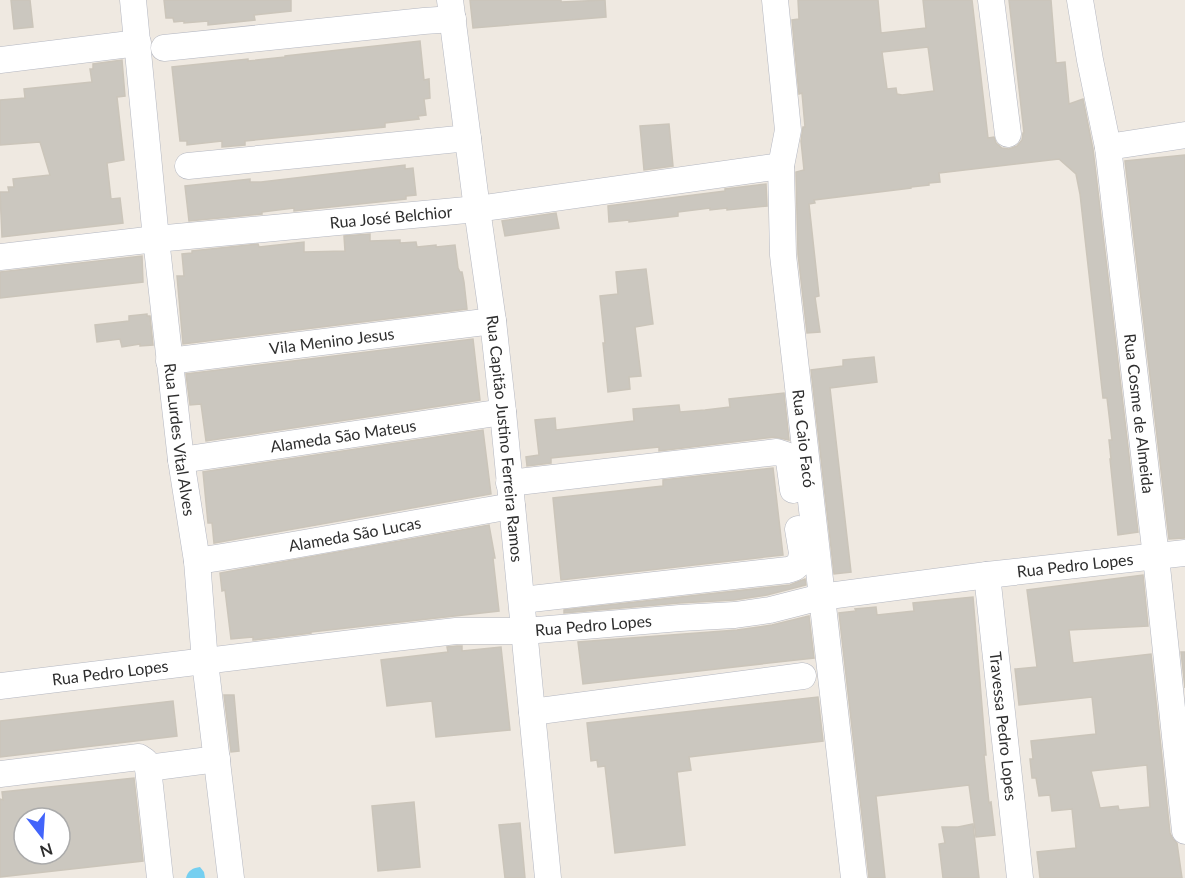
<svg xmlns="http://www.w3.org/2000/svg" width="1185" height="878" font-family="Lato,sans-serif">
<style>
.water{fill:#75cff0}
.building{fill:#cbc7bf;stroke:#cbc5ba;stroke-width:1.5;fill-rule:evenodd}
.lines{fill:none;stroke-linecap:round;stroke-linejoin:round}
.minor-casing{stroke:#b4b7c1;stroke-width:27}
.minor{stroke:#fff;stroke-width:26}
.labels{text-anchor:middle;stroke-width:4.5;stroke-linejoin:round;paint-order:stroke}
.street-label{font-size:16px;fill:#2e2e2e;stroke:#fff}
</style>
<rect width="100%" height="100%" fill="#efe9e1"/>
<path class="water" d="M 200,867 L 204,872 L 205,878 L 186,878 C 188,870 193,868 200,867 Z"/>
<g class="building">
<polygon points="11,0 30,0 33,27 14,29"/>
<polygon points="164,0 291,0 291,11 254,15 255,20 208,25 208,21 184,23 184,21 174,22 173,18 166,18"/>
<polygon points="470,0 561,0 561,2 605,0 606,17 473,28"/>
<path d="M 798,0 L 878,0 L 881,33 L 926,28 L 923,0 L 972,0 L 988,138 L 994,137 L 996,143 L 1002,148 L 1009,149 L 1017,146 L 1022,140 L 1023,133 L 1024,133 L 1009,0 L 1051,0 L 1056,63 L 1065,62 L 1069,104 L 1083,99 L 1093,149 L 1138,532 L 1118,535 L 1110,459 L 1111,459 L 1109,440 L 1112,440 L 1107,398 L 1103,398 L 1080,194 L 1076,174 L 1059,159 L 939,173 L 940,182 L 929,183 L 929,185 L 911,187 L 911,188 L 814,200 L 815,203 L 809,204 L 819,296 L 815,297 L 820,332 L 807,333 L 798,254 L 796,172 L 804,170 L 801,141 L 803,127 L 805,127 L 802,93 L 799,94 L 792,20 L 799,19 ZM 928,47 L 934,91 L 902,95 L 897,94 L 896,88 L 887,89 L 882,52 Z"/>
<polygon points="420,41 424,80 429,79 430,98 424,99 426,115 418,116 419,119 385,123 385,127 245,141 245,145 222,147 222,141 187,145 187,141 180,141 172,67 248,59 248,61 285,57 285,56"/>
<polygon points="122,60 125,96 117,97 124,160 107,163 111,199 120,198 123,223 2,237 0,192 9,192 8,187 14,187 13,179 50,175 40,142 0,145 0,100 25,98 24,89 92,82 90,69 93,69 93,64"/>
<polygon points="669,124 673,166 644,170 640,126"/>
<polygon points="1185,155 1185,538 1169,539 1125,161"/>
<polygon points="405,165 405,169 413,168 416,195 406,196 406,199 294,211 294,208 262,212 262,214 189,221 185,186 250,179 250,182 261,182"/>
<polygon points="766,184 767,206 727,210 727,208 710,210 710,208 678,212 678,216 629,222 629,220 609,222 608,206 725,191 725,189"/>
<polygon points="556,213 559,228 505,236 502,221"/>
<polygon points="370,234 370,241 400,240 400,243 416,242 417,247 436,245 436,247 455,245 458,268 460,272 462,272 464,282 467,309 183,344 177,276 184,276 182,254 192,253 192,251 258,244 259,247 304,242 304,252 345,251 344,236"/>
<polygon points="142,256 143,282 0,298 0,272"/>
<polygon points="646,269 653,324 635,327 641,376 629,377 630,389 608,392 603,343 605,343 600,296 618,294 616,272"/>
<polygon points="147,314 147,316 150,316 153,345 140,346 140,344 122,347 120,339 97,342 95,325 129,321 129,316"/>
<polygon points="473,339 480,400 206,441 201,404 190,405 186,374"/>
<polygon points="874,357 877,382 830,388 851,572 834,574 811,370 843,366 843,360"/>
<polygon points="784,393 789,440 775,437 659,451 659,447 551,458 551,463 527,466 526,457 539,455 535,420 555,418 556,430 634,421 633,409 679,405 680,412 705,410 730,407 729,399"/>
<polygon points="483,430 491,494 214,543 212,523 208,523 203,472"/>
<polygon points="773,468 783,555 561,580 553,498 663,486 663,480"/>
<polygon points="489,525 495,558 493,558 499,611 311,632 311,633 253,640 253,637 231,639 225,590 222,591 220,573"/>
<path d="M 1143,575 L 1148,626 L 1069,630 L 1073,663 L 1151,654 L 1170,833 L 1173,839 L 1177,843 L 1182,878 L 1040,878 L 1037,852 L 1076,848 L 1072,809 L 1052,811 L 1050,795 L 1039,796 L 1036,778 L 1032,778 L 1030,759 L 1033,759 L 1031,741 L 1096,734 L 1092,697 L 1019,705 L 1015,669 L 1037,667 L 1027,590 ZM 1147,765 L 1150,807 L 1119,810 L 1118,806 L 1100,808 L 1091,771 Z"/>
<polygon points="805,579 806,585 767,595 734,600 679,603 564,613 564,610 790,585"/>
<polygon points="973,597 986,755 984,755 989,803 991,802 995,835 976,837 969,785 876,796 885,878 869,878 839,613 856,611 855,609 876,607 877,615 914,611 913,603"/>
<polygon points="809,616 814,658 583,684 578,642 737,630 772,625"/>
<polygon points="457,646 462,646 462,651 501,647 510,730 436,737 432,701 387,706 381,660 448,652 447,647"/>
<polygon points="1181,652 1185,652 1185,688"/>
<polygon points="224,695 234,695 239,751 231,752"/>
<polygon points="818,697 823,741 689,757 691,770 677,772 685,845 615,853 605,766 598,767 597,760 591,761 587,723"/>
<polygon points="173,701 177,736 0,757 0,721"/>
<path d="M 134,778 L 143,861 L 0,877 L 0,799 L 3,800 L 2,792 ZM 24,818 L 60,818 L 60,854 L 24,854 Z"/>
<polygon points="414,802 420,867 378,871 372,806"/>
<polygon points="520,823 525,878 505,878 499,825"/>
<polygon points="973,824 979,878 943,878 939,844 945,843 942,827 958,827"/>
</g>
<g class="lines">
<defs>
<g id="minor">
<path id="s1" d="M 133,0 L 156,239 L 181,460 L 197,561 L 205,662 L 231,878"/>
<path id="s2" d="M 450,0 L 477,209 L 493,321 L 503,412 L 548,878"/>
<path id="s3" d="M 775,0 L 788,130 L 781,166 L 783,255 L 854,878"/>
<polyline points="991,0 1008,134"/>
<path id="s4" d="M 1080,0 L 1090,60 L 1108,147 L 1156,557 L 1185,831"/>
<polyline points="164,48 424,21 453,19"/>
<polyline points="0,60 138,43"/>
<polyline points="1108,147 1185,135"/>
<polyline points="188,166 468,138"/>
<path id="s5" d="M 0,257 L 156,239 L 477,209 L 781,166"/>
<path id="s6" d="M 169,361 L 493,321"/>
<path id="s7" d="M 181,460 L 503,412"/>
<polyline points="509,483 777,452 786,455 789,461 793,490"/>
<path id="s8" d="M 197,561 C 302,545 407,524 512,506"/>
<path id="s9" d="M 987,575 L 1020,878"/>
<polyline points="522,600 788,570 794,568 800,563 802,553 798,529"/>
<path id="s10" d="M 0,686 L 377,640 L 456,631 L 525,631 L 680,618 L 735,615 L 770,610 L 821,597 L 987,575 L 1185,553"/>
<polyline points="532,712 803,676"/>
<polyline points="148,768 217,759"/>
<polyline points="0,774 139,757 145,761 148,768 160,878"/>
</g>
</defs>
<use href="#minor" class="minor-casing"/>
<use href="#minor" class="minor"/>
</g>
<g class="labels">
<g class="street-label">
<text dy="6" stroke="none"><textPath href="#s5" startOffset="393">Rua José Belchior</textPath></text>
<text dy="6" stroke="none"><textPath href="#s6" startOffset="164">Vila Menino Jesus</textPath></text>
<text dy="6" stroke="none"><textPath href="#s4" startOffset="418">Rua Cosme de Almeida</textPath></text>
<text dy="6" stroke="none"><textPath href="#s7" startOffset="164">Alameda São Mateus</textPath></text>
<text dy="6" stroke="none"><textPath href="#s2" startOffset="442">Rua Capitão Justino Ferreira Ramos</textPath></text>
<text dy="6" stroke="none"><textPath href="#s1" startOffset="442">Rua Lurdes Vítal Alves</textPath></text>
<text dy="6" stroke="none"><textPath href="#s3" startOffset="441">Rua Caio Facó</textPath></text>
<text dy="6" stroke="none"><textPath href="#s8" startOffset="160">Alameda São Lucas</textPath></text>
<text dy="6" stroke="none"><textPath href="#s10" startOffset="1083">Rua Pedro Lopes</textPath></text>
<text dy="6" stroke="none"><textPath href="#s10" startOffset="597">Rua Pedro Lopes</textPath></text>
<text dy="6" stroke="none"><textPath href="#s10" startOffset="111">Rua Pedro Lopes</textPath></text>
<text dy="6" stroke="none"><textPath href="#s9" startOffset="152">Travessa Pedro Lopes</textPath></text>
</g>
</g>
<g transform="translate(42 836) rotate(163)"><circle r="28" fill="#ffffff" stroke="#ababab" stroke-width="1.5"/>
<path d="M0-4.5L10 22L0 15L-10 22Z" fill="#4264fb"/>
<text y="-9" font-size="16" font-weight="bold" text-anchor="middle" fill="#2e2e2e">N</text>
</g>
</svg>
